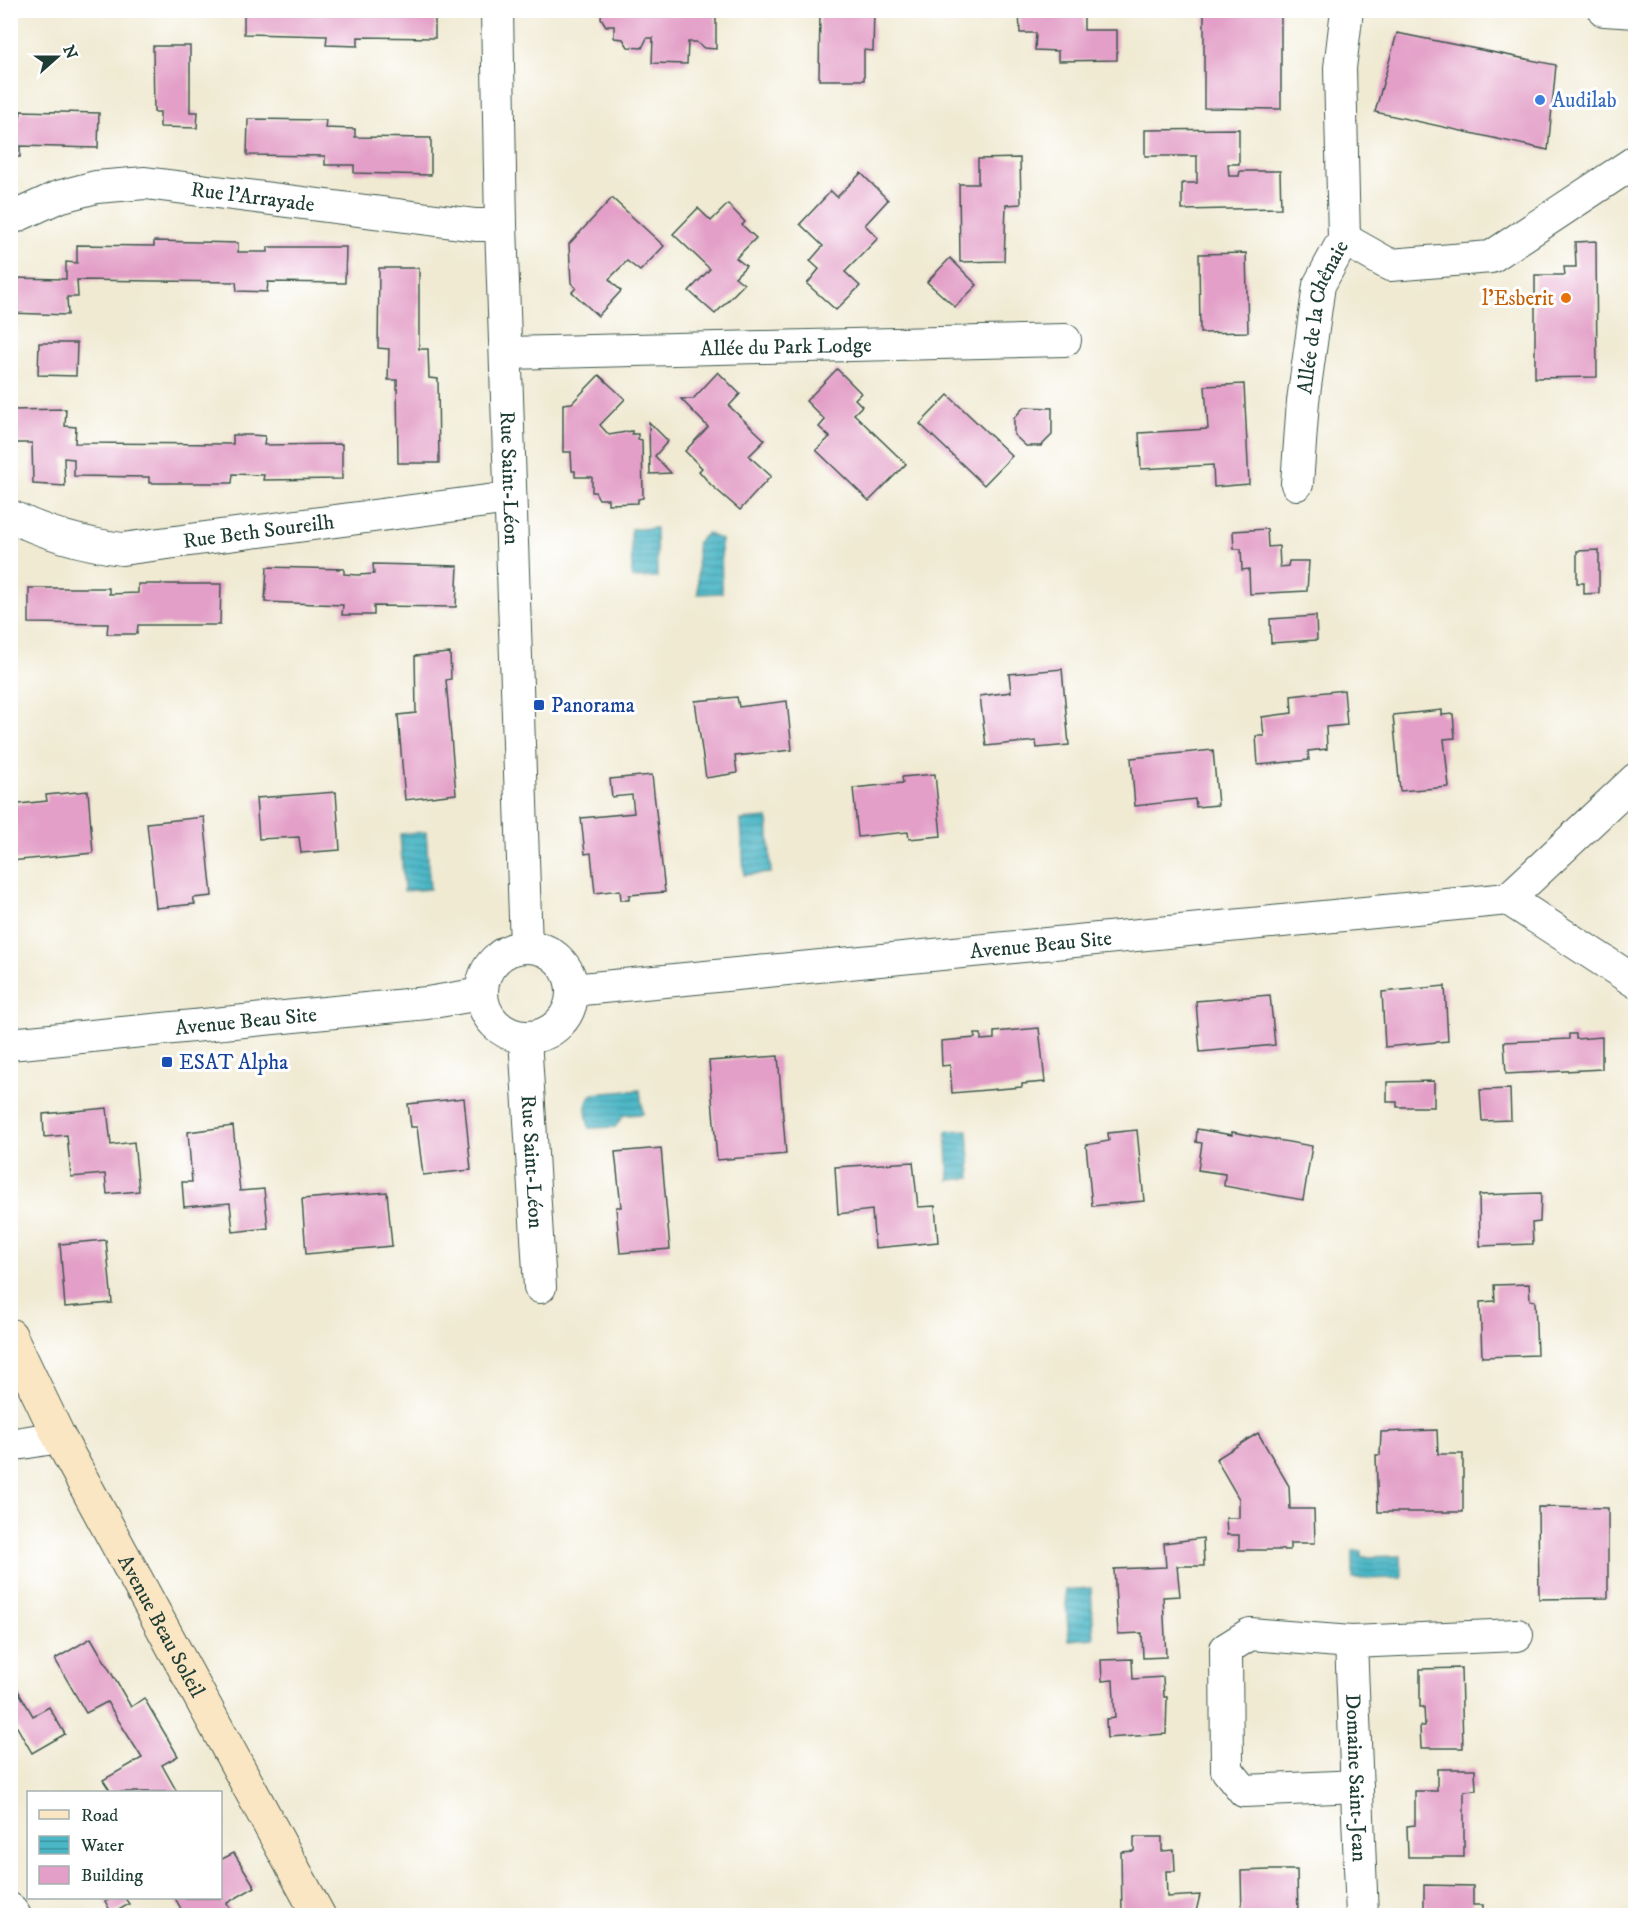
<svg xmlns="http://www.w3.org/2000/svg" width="1646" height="1926" font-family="'IM FELL DW Pica',serif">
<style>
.water{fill:url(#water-rules);stroke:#347a7d;stroke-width:1.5}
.building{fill:#e39fc7}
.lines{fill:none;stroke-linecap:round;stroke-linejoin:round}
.street-casing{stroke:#3e574c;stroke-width:34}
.secondary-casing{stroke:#3e574c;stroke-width:35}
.street{stroke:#fff;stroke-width:32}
.secondary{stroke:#fbe6c4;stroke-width:33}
.shop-dot{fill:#3f7fe0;stroke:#fff;stroke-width:2}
.food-dot{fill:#e8710a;stroke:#fff;stroke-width:2}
.transit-dot{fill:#1a4fb4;stroke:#fff;stroke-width:2}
.labels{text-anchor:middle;stroke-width:6;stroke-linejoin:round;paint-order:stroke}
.shop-label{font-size:21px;fill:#366cbe;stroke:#fff;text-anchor:start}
.street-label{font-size:21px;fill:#1f3d34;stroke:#fff}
.food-label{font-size:21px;fill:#c56008;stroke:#fff;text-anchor:end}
.transit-label{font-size:21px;fill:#164399;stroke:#fff;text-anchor:start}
</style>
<defs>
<pattern id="water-rules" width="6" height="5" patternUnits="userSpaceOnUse" patternTransform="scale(1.5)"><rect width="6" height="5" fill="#4ab6c6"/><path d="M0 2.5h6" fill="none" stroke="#3d95a2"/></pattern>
</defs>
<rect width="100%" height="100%" fill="#fff"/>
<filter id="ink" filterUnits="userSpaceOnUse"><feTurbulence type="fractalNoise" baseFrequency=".0167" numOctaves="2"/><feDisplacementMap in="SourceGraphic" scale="12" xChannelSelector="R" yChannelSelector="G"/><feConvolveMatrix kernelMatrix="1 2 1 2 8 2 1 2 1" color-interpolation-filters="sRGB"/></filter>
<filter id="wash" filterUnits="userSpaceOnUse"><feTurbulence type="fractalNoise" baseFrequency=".008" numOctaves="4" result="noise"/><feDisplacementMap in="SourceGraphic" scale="24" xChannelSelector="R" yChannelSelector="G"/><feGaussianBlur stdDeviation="1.35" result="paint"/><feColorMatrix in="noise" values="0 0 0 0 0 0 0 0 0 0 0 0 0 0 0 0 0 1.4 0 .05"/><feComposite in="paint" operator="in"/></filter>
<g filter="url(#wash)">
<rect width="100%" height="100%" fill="#f0ead3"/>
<g class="water">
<polygon points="656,528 657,577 632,578 631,529"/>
<polygon points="708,533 721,540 722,593 698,594 697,542"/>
<polygon points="768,818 771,873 744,875 741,820"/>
<polygon points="426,832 430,889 404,891 400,834"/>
<path d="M 640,1090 L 643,1114 L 624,1115 L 615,1127 L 589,1128 C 587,1116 582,1102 593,1094 Z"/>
<polygon points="968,1130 971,1178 949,1180 946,1131"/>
<polygon points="1353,1551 1362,1551 1362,1557 1401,1556 1402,1578 1353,1579"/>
<polygon points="1091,1588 1094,1638 1069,1640 1065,1590"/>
</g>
<g id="blocks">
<g class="building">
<polygon points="244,10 435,10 435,38 358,37 358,46 326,45 327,36 244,34"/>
<polygon points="716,10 716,49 704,48 696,42 688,42 687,64 652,63 653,38 647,38 642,48 628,47 623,39 614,38 614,26 606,26 601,18 602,10"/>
<polygon points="820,10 874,10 873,51 864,50 864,80 819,80"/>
<polygon points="1019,10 1084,10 1084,30 1117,30 1117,60 1058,61 1058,51 1035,50 1036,33 1020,33"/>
<polygon points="1204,10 1281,10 1281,109 1204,108"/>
<polygon points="1397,33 1556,65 1548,150 1375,112"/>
<polygon points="153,46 190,46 190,112 198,112 197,128 160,127 160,112 154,112"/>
<polygon points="21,111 99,113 98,148 20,146 20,157 10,157 10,118 20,118"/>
<polygon points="248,119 326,120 325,128 355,129 355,137 431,138 431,175 354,173 354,165 325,165 325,156 247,155"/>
<polygon points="1239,129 1239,164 1228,164 1229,176 1239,176 1240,171 1280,171 1281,208 1182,210 1182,183 1197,183 1197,156 1145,156 1145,130"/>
<polygon points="1020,158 1021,204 1006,205 1004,261 960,262 959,184 978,184 978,159"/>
<polygon points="861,173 888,200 865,225 878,238 845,272 860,286 836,310 807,284 819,269 810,261 823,246 800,224 831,191 837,197"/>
<polygon points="612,198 664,246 640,271 627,261 609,279 621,291 598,316 572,292 576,288 571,283 569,244"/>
<polygon points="728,204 745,222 742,225 756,238 736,258 746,266 735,277 744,284 715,314 689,291 710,269 673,234 698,208 711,221"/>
<polygon points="154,241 238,243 238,252 268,252 268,247 346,247 345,283 268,282 267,292 237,291 236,282 77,280 78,297 67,297 68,315 10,313 10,278 66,279 66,262 77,263 77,245 154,246"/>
<polygon points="1596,241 1597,377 1535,378 1535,275 1565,275 1564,267 1576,267 1575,242"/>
<polygon points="1246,253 1248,332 1200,333 1199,254"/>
<polygon points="950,258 977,285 955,307 927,282"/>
<polygon points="379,268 419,268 419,349 428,349 429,378 438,379 439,463 398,463 397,380 388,380 389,349 378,348"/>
<polygon points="39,343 77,343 76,376 38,375"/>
<polygon points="837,369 861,393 855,399 862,406 854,414 906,464 869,501 816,450 830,437 819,427 825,420 806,401"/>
<polygon points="718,372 740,394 729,406 765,440 749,456 771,476 740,510 711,485 699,471 702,468 685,451 708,427 681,399 693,399"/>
<polygon points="599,375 625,399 600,425 609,435 632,431 632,434 638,434 638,439 642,440 643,498 638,499 638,503 608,504 608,499 599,499 595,492 592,492 592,477 575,477 575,471 572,471 571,452 563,452 563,404 572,403"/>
<polygon points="1244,384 1249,484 1214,487 1213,465 1141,469 1139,433 1208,429 1205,386"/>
<polygon points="948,395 1012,456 984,485 920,424"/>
<polygon points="1024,407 1052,408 1052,435 1041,446 1026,446 1014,435 1014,418"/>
<polygon points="66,409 65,426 76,427 75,443 233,444 233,435 251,435 265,436 264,445 342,444 342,479 263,480 264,475 233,474 232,483 149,483 149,477 74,476 74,459 64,458 65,486 33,484 32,443 10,443 10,410"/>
<polygon points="649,422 668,441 655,456 671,473 650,474"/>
<polygon points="1267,529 1268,547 1279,546 1280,567 1288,566 1289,561 1309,561 1307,591 1250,594 1249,569 1242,570 1241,549 1234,549 1233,531"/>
<polygon points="1599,550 1599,593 1584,594 1584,583 1577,583 1577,551"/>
<polygon points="373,564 458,566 456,607 374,606 374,615 342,615 343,605 265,602 267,567 344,569 344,574 358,575 374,574"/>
<polygon points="138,584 221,584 220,625 138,625 137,634 107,634 108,624 29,623 29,588 109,588 109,594 138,593"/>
<polygon points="1316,616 1317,640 1271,643 1270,619"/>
<polygon points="450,653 451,679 446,680 456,794 405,800 398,715 416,713 415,656"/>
<polygon points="1062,669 1069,745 1037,748 1036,741 986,746 980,696 1011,692 1009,674"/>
<polygon points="1344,690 1347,725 1326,727 1327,749 1308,751 1309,760 1258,765 1256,736 1264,736 1262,717 1292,713 1291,696"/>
<polygon points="737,697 739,707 787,701 792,750 735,756 737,773 706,778 695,701"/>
<polygon points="1442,710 1442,715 1453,714 1455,738 1444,739 1449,787 1400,791 1393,715"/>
<polygon points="1213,750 1218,805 1196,807 1195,799 1135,806 1131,758"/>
<polygon points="935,774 941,836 909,839 908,832 858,837 853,788 903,783 902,777"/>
<polygon points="652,775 665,892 629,895 629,900 621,900 620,890 595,893 591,853 585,854 581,818 634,813 632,795 612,797 610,779"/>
<polygon points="88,791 93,853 10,861 10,805 47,801 46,795"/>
<polygon points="336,792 340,850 301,853 299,837 259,839 256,798"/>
<polygon points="204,817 212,896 193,898 195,904 156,908 147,823"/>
<polygon points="1445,986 1448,1041 1385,1047 1382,992"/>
<polygon points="1270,995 1275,1045 1200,1052 1196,1001"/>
<polygon points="1039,1028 1045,1082 1022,1084 1022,1087 952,1093 950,1065 942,1066 941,1041 975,1038 975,1034 981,1034 981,1040 994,1039 994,1032"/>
<polygon points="1569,1034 1576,1034 1576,1039 1602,1037 1602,1069 1506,1074 1504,1042 1569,1039"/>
<polygon points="778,1056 786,1154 717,1160 709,1061"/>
<polygon points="1434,1081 1434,1107 1397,1107 1397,1102 1387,1102 1387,1082"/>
<polygon points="1510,1089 1511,1120 1482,1121 1480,1090"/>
<polygon points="464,1098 471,1170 423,1175 417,1127 411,1127 408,1104"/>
<polygon points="107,1108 111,1145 134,1142 139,1191 107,1194 105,1174 71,1177 67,1135 44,1137 43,1114"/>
<polygon points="233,1126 240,1191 264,1189 268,1228 233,1232 230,1203 184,1207 182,1182 192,1182 188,1132"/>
<polygon points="1197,1129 1232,1135 1232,1132 1312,1146 1303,1200 1224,1186 1225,1174 1198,1170 1202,1143 1196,1142"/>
<polygon points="1137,1130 1144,1201 1092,1206 1086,1145 1109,1141 1108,1133"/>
<polygon points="661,1148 670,1249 620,1253 616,1207 621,1207 615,1152"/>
<polygon points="913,1162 918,1207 935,1206 938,1242 875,1248 872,1210 838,1214 835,1167"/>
<polygon points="387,1192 392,1246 306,1254 302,1199"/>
<polygon points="1541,1193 1540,1222 1532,1223 1533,1244 1480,1246 1479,1195"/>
<polygon points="106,1240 112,1303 65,1307 60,1244"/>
<polygon points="1529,1284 1530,1300 1535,1301 1537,1355 1482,1357 1480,1302 1495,1301 1494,1285"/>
<polygon points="1437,1430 1438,1454 1463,1454 1463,1512 1378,1512 1376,1455 1380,1455 1381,1432"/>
<polygon points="1258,1433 1289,1486 1290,1509 1314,1509 1315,1543 1290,1543 1290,1550 1239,1550 1239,1535 1227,1535 1226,1518 1239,1518 1239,1499 1216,1459"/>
<polygon points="1538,1507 1608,1508 1608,1598 1539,1599"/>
<polygon points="1203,1538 1204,1566 1177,1566 1180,1596 1163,1597 1166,1657 1143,1658 1142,1633 1118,1634 1114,1569 1166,1567 1164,1543"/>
<polygon points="91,1638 131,1707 144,1698 178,1756 162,1765 177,1792 111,1792 103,1780 142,1758 107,1702 86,1713 55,1659"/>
<polygon points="1132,1659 1133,1679 1163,1677 1164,1697 1167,1697 1166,1734 1107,1738 1106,1719 1115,1718 1113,1680 1102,1681 1101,1660"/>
<polygon points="1461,1668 1463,1748 1421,1748 1420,1726 1425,1726 1424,1707 1420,1707 1420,1669"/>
<polygon points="10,1677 33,1716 49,1707 65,1734 32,1753 17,1727 10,1731"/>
<polygon points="1437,1769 1475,1769 1476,1790 1464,1791 1464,1857 1408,1857 1407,1826 1415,1825 1415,1791 1437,1791"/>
<polygon points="1134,1837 1162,1837 1162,1851 1174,1850 1175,1871 1166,1871 1167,1897 1200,1895 1195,1916 1122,1916 1121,1852 1134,1851"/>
<polygon points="234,1853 255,1887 227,1903 233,1914 241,1910 244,1916 185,1916 175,1898 220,1898 220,1860"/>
<polygon points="1269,1870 1297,1870 1298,1916 1242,1916 1241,1871"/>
<polygon points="1424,1885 1473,1886 1473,1905 1483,1905 1483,1916 1424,1916"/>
<polygon points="111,1898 125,1898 129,1904 112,1914 105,1901"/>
</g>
</g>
</g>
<g filter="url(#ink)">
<use href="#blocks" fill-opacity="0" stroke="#3e574c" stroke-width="1.5"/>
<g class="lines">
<defs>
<g id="street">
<path id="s1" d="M 497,10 L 501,225 L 526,946"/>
<polyline points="1604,10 1636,12"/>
<path id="s2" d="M 10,219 L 58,197 L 96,187 L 145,183 L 476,225 L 501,225"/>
<polyline points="1344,239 1390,265 1491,257 1636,161"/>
<path id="s3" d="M 507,353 L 1065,340"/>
<path id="s4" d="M 1297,484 L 1303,401 L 1319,285 L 1344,239 L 1340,68 L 1347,10"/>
<path id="s5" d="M 10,516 C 47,534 82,544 122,549 L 510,498"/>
<polyline points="1508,899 1636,982"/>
<circle cx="527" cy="992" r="45"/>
<path id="s6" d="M 572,990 L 1508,899 L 1636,779"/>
<path id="s7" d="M 525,1038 L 540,1287"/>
<path id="s8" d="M 10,1044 L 427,1003 L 481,994"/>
<polyline points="10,1445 59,1437"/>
<path id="s9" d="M 1351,1642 L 1362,1916"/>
<polyline points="1357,1786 1244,1791 1227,1770 1226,1649 1250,1634 1351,1642 1517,1635"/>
<polyline points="10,1909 15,1916"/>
</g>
<g id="secondary">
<path id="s10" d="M 10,1335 L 59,1437 L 319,1916"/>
</g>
</defs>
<use href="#street" class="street-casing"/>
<use href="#secondary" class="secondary-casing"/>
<use href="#street" class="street"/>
<use href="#secondary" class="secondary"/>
</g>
</g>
<circle class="shop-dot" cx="1540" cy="100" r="6"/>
<circle class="food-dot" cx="1566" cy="298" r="6"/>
<g class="transit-dot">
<rect x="533" y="699" width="12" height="12" rx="3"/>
<rect x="161" y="1056" width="12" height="12" rx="3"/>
</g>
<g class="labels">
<g class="shop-label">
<text x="1552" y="107">Audilab</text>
</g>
<g class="street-label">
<text dy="7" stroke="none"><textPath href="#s2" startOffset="250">Rue l'Arrayade</textPath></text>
<text dy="7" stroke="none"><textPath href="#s4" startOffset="170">Allée de la Chênaie</textPath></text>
<text dy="7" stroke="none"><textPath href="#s3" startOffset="279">Allée du Park Lodge</textPath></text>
<text dy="7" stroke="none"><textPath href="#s1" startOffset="468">Rue Saint-Léon</textPath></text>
<text dy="7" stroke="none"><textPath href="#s5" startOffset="255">Rue Beth Soureilh</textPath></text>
<text dy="7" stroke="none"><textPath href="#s6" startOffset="471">Avenue Beau Site</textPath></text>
<text dy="7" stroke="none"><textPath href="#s8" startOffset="237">Avenue Beau Site</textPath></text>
<text dy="7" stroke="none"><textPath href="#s7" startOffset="124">Rue Saint-Léon</textPath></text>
<text dy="7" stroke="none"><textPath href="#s10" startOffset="328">Avenue Beau Soleil</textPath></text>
<text dy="7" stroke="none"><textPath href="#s9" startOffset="136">Domaine Saint-Jean</textPath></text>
</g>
<g class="food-label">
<text x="1554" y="305">l'Esberit</text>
</g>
<g class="transit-label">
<text x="551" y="712">Panorama</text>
<text x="179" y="1069">ESAT Alpha</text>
</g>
</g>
<rect width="1646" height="1926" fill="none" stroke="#fff" stroke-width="36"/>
<rect x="27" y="1791" width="195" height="108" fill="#ffffff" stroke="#a5b1ae" stroke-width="1.5"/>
<rect x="39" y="1810" width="30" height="9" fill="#fbe6c4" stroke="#a5b1ae" stroke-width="1.5"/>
<text x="81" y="1821" font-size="18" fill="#1f3d34">Road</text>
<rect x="39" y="1836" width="30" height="18" fill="url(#water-rules)" stroke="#a5b1ae" stroke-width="1.5"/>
<text x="81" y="1851" font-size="18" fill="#1f3d34">Water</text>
<rect x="39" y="1866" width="30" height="18" fill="#e39fc7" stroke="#a5b1ae" stroke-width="1.5"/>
<text x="81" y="1881" font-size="18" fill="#1f3d34">Building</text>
<g transform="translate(57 57) rotate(69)" stroke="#ffffff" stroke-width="4.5" paint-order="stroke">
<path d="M0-4.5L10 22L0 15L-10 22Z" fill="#1f3d34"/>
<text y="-9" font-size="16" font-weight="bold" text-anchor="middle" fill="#1f3d34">N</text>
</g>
</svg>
